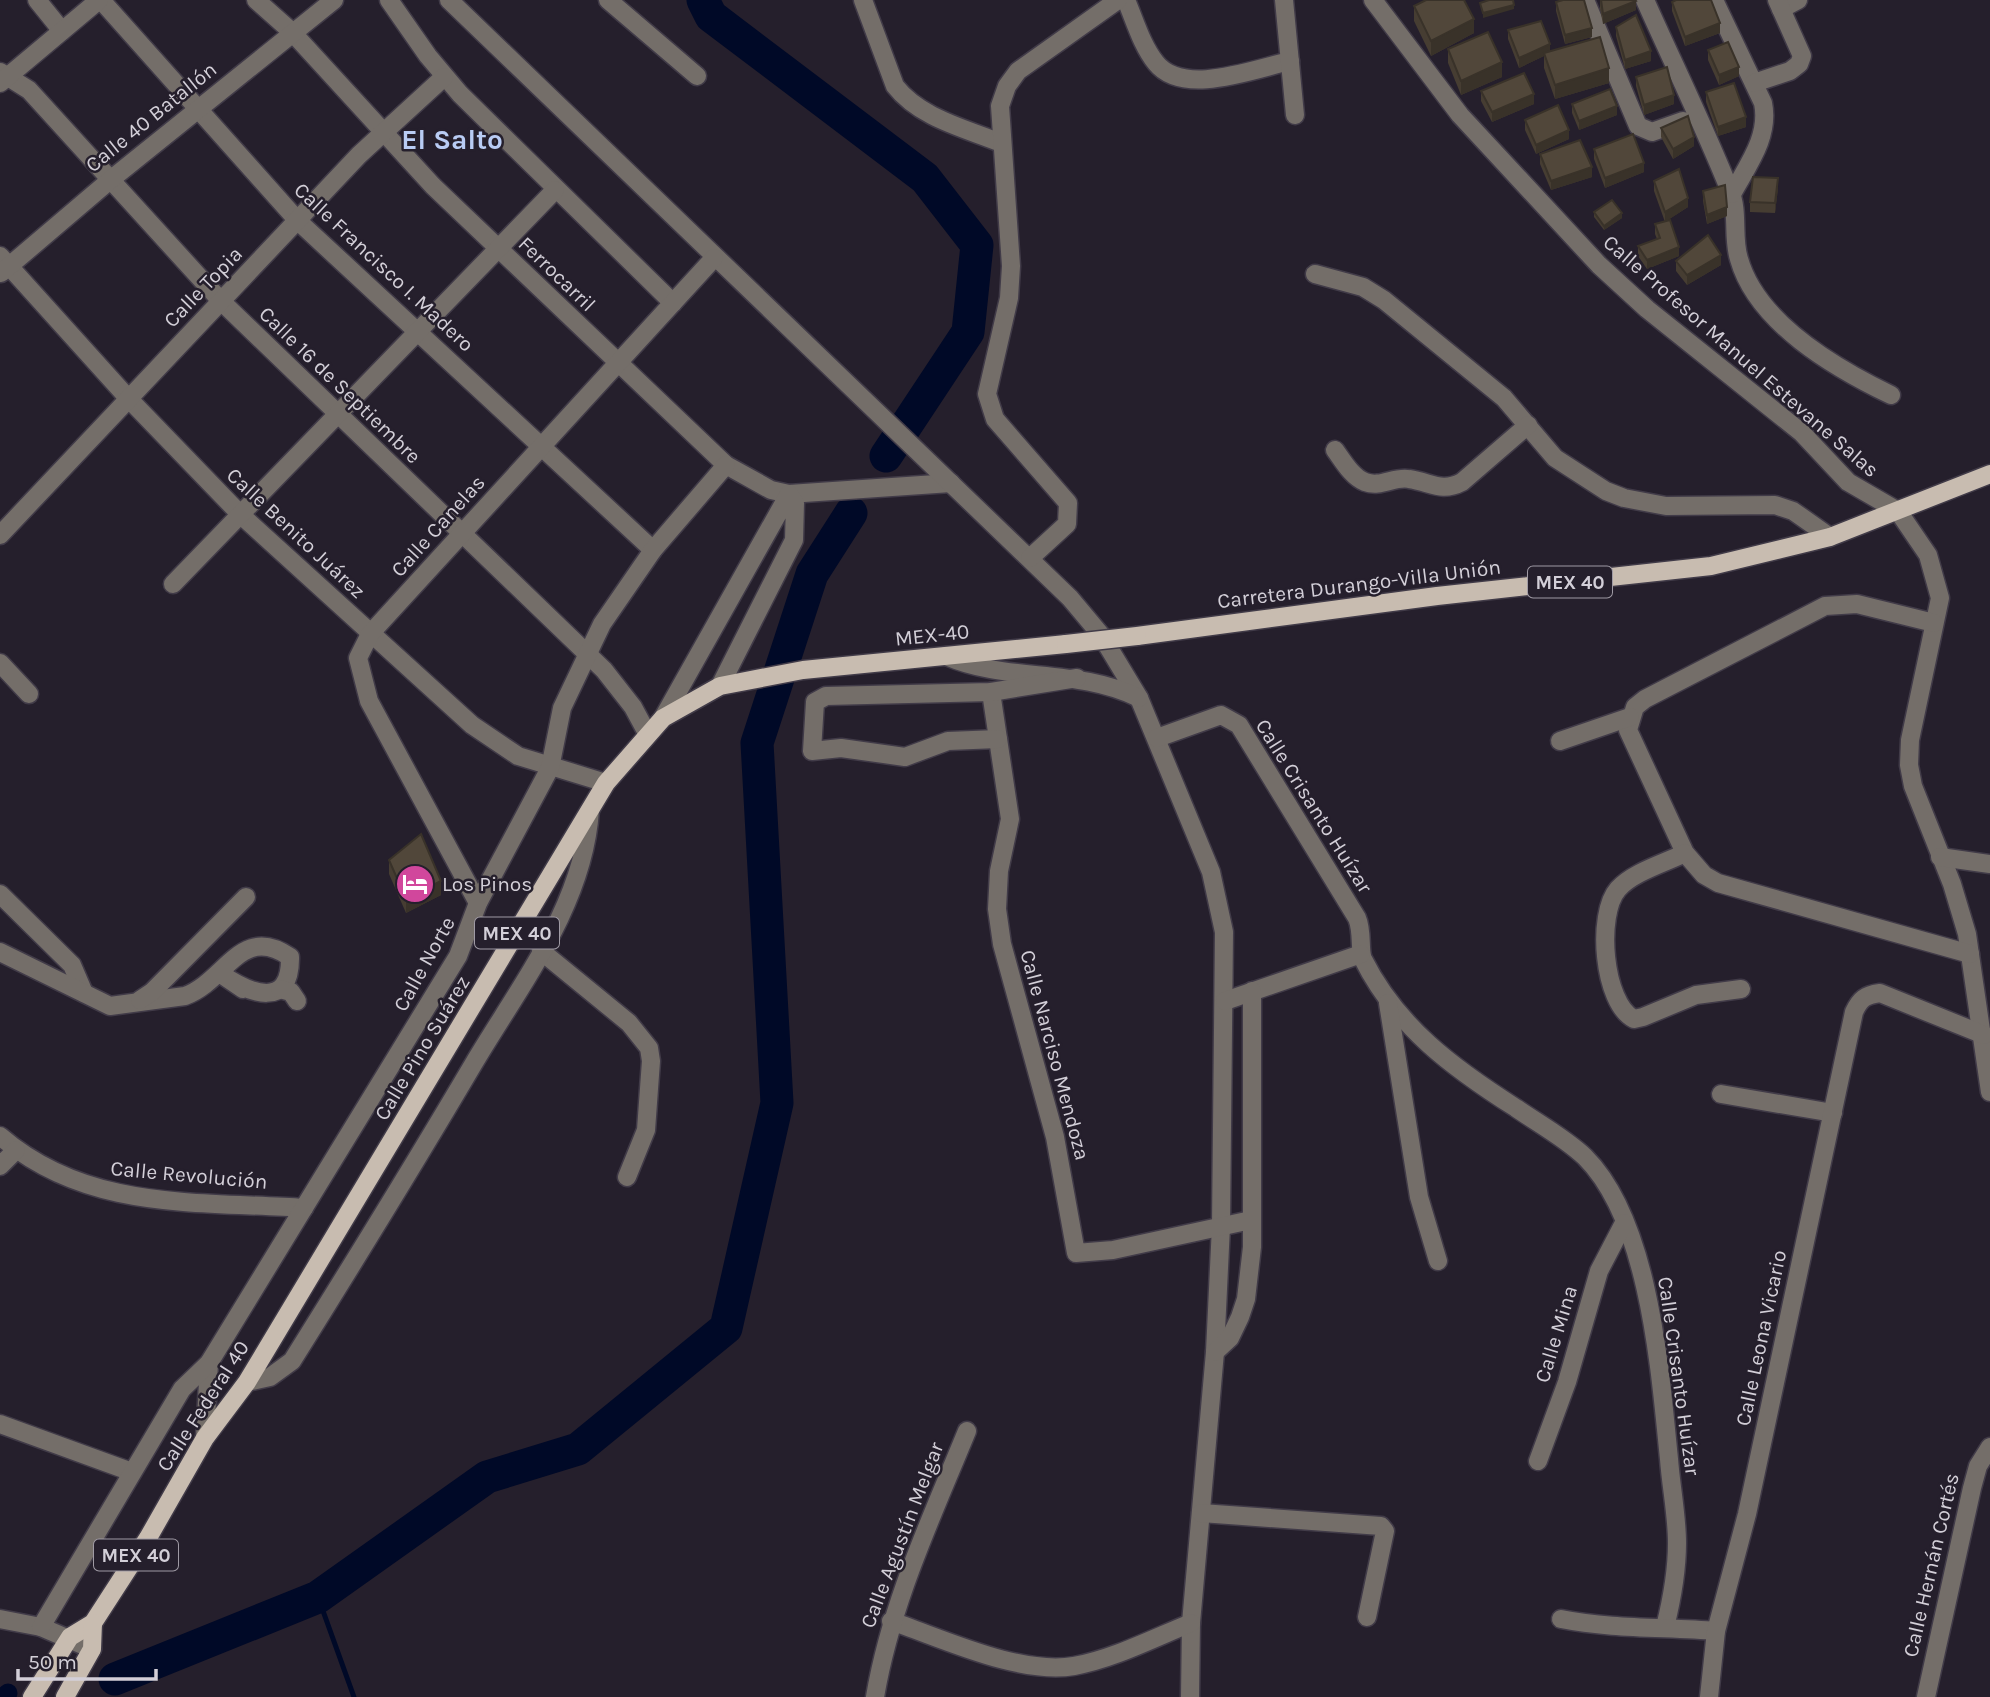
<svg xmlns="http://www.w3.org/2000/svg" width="1990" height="1697" font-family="Karla,sans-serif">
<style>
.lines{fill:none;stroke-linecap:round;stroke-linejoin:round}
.stream{stroke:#000927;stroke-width:5}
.canal{stroke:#000927;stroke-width:19}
.river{stroke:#000927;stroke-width:33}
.minor-casing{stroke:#413b48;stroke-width:21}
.major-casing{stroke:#413b48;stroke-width:21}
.minor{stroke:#746e69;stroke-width:18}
.major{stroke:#c8bcb0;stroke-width:18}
.major-bridge-casing{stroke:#413b48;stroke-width:21;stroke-linecap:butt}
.major-bridge{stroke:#c8bcb0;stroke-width:18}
.wall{fill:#463d32}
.shaded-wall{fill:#393229}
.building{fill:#51473a;stroke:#393229;stroke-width:2}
.labels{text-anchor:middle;stroke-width:5;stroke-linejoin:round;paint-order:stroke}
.shield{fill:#251f2c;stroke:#9f9aa4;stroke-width:2}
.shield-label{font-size:19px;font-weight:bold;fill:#d3cfd8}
.street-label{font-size:21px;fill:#d3cfd8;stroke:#251f2c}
.poi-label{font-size:21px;fill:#d3cfd8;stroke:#251f2c;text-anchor:start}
.district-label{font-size:28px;font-weight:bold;fill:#b9ccf4;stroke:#251f2c}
</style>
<rect width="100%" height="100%" fill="#251f2c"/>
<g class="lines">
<polyline class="stream" points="318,1597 354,1697"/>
<polyline class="canal" points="4,1697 8,1693"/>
<g class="river">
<polyline points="703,0 711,16 925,178 977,245 968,332 886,456"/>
<polyline points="115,1679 318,1597 487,1477 578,1449 726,1328 777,1103 757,743 812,574 851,513"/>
</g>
<defs>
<g id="minor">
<polyline points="37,0 62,31"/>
<polyline points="101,0 298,221 653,550"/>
<polyline points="256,0 292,32 433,186 726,465 771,490 789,494 951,483"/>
<polyline points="389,0 428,56 460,94 673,303"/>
<polyline points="449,0 1070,598 1101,635 1139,698 1211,872 1224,932 1221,1226 1215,1352 1191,1623 1190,1697"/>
<polyline points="608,0 697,76"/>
<path d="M 863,0 L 895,86 C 920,118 964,128 1001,143"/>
<path d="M 1126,0 C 1135,21 1142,46 1156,63 C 1183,97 1254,69 1290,61"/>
<polyline points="1284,0 1295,115"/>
<polyline points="1373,0 1460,115 1599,265 1647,309 1802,433 1848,482 1898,511 1928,555 1940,598 1910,740 1909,765 1913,786 1952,884 1967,934 1990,1092"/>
<polyline points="1585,0 1638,126 1652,132 1683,121"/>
<path d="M 1645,0 C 1673,63 1704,126 1730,191 C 1739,211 1732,238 1739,259 C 1757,323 1835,368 1891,395"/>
<path d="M 1714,0 L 1763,103 C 1770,137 1747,166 1732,194"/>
<polyline points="1781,9 1798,0"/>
<polyline points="0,72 29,90 221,301 604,670 633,707 647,733"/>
<polyline points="0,83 99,0"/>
<polyline points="1754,83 1790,71 1799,64 1802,56 1777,0"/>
<polyline points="0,256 128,398 241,515 472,725 518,756 606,783"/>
<polyline points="1,273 109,181 334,0"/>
<polyline points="1315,274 1363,287 1384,300 1504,398 1555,458 1606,491 1624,498 1666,506 1775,505 1793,511 1830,537"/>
<path d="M 1335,450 C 1343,461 1352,477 1365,482 C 1381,488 1394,476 1409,479 C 1431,482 1441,493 1462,482 L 1528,425"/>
<polyline points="0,535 359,155 444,77"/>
<polyline points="1030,558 1067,524 1068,503 995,419 987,394 1009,298 1011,266 1000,106 1007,86 1018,71 1118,0"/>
<polyline points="173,584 555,190"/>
<polyline points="1934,623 1857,604 1825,606 1645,699 1635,707 1628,730 1685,853 1704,875 1718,883 1970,954"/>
<path d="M 946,656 C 1007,683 1076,667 1139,698"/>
<polyline points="0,663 29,694"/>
<polyline points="991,692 1010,819 999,871 997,909 1002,944 1055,1137 1076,1253 1113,1250 1251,1220"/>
<polyline points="663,718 789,494 795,503 794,540 720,686"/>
<path d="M 1157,738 L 1221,715 L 1239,725 L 1357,918 C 1363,932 1359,950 1363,959 C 1397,1027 1453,1068 1516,1108 C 1539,1124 1565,1138 1585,1157 C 1650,1222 1660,1372 1669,1459 C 1671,1487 1677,1515 1677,1543 C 1677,1572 1672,1599 1665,1627"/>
<polyline points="998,739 948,741 905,757 841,748 812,751 815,702 826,696 991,692 1077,678"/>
<polyline points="1560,741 1630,717"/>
<path d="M 1685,853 C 1665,863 1633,872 1618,889 C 1596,914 1603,1003 1634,1019 L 1643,1017 L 1696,995 L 1741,989"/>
<polyline points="1940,857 1990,864"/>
<polyline points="0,894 72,965 84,993"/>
<polyline points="478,903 369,701 358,658 370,634 714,258"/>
<polyline points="541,951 629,1023 649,1048 651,1061 646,1130 627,1177"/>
<path d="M 0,952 L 110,1006 L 185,996 C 226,981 241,923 290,957 C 291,1010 250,994 221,974 L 243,989"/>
<polyline points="280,989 291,992 297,1001"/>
<polyline points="140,1000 152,992 246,897"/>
<polyline points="1225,1001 1361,954"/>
<polyline points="1388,1003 1419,1197 1438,1261"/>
<polyline points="1721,1094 1833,1113"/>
<path d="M 0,1136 C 87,1211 196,1201 304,1208"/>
<polyline points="0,1166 16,1150"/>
<polyline points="1215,1352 1230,1338 1240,1317 1246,1299 1252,1247 1252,991"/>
<path d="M 247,1382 L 270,1377 L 292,1361 C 354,1262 415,1163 474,1063 C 521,984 584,904 590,810"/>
<polyline points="0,1424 132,1472"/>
<polyline points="205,1438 209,1363"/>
<polyline points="1538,1461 1567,1382 1599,1271 1624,1223"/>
<polyline points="1201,1513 1381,1526 1385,1531 1367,1617"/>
<polyline points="0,1619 41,1627 92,1649"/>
<path d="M 1561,1619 C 1611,1629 1665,1627 1716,1631"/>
<path d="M 891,1621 C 944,1639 1019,1675 1074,1666 C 1113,1659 1154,1638 1191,1623"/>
<polyline points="41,1627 182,1389 209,1363 458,956 478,903 550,768 562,708 602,624 653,550 726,465"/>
<path d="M 875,1697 C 891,1603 931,1519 967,1431"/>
<path d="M 1709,1697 L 1716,1631 L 1747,1514 L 1854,1012 C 1860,999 1865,995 1880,993 L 1984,1035"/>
<polyline points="1926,1697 1972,1488 1978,1466 1990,1447"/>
</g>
<g id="major">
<polyline points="1137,636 1437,596 1711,566 1830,537 1990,474"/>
<polyline points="32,1697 70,1637 93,1623 148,1538 205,1438 247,1382 606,783 663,718 720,686 803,670 1066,644"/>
<polyline points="65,1697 92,1649 93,1623"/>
</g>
</defs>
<use href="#minor" class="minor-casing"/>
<use href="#major" class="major-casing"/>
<use href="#minor" class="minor"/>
<use href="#major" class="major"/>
<defs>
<polyline id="major-bridge" points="1066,644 1137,636"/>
</defs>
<use href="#major-bridge" class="major-bridge-casing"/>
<use href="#major-bridge" class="major-bridge"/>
</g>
<g class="wall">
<polygon points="1600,0 1636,10 1603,24 1600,9"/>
<polygon points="1556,2 1592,37 1565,44 1556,11"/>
<polygon points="1672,2 1720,33 1685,46 1672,11"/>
<polygon points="1414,6 1474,33 1431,56 1414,21"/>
<polygon points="1616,27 1651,61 1625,69 1616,36"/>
<polygon points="1508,30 1550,52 1609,83 1555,99 1544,68 1544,56 1519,68 1508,39"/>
<polygon points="1448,49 1502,77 1461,95 1448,63"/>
<polygon points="1708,50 1739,76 1719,85 1708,60"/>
<polygon points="1636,77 1674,104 1644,115 1636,86"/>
<polygon points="1481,91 1534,104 1492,122 1481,101"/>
<polygon points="1706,92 1746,127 1718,136 1706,102"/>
<polygon points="1572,104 1617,115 1579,130 1572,113"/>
<polygon points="1525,120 1569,139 1536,154 1525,130"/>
<polygon points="1661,128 1694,146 1673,159 1661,137"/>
<polygon points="1594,149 1644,172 1605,188 1594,159"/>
<polygon points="1540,154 1592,177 1551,190 1540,164"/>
<polygon points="1654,181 1688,207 1666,221 1679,256 1647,269 1638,256 1638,246 1657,239 1655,234 1655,224 1665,222 1654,191"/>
<polygon points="1778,188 1775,213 1750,212 1750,202"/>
<polygon points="1703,191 1727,216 1707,224 1703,201"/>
<polygon points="1594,212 1622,218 1604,230 1594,217"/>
<polygon points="1676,261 1721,265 1687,285 1676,271"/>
<polygon points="389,860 441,895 406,913 389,874"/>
</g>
<g class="shaded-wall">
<polygon points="1636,1 1636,10 1603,24 1603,14"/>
<polygon points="1514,5 1514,9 1483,18 1483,13"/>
<polygon points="1474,19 1474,33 1431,56 1431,41"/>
<polygon points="1720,23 1720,33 1685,46 1685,37"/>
<polygon points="1592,28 1592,37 1565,44 1565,35"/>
<polygon points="1550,44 1550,54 1544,53 1544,56 1519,68 1519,58"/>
<polygon points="1651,51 1651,61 1625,69 1625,60"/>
<polygon points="1502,62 1502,77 1461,95 1461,81"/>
<polygon points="1739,67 1739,76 1719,85 1719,75"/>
<polygon points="1609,68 1609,83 1555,99 1555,85"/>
<polygon points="1534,94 1534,104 1492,122 1492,112"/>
<polygon points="1674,95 1674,104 1644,115 1644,105"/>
<polygon points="1617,106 1617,115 1579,130 1579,121"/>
<polygon points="1746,117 1746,127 1718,136 1718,127"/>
<polygon points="1569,130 1569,139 1536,154 1536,145"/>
<polygon points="1694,137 1694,146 1673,159 1673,149"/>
<polygon points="1644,163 1644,172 1605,188 1605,178"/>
<polygon points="1592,167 1592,177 1551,190 1551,181"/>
<polygon points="1778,178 1778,188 1775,213 1775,203"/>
<polygon points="1688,198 1688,207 1665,222 1665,212"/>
<polygon points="1727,207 1727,216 1707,224 1707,215"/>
<polygon points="1622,213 1622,218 1604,230 1604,226"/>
<polygon points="1679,247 1679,256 1647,269 1647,260"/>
<polygon points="1721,255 1721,265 1687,285 1687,275"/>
<polygon points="441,881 441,895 406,913 406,899"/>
</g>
<g class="building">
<polygon points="1426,0 1464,0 1474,19 1431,41 1414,6"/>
<polygon points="1489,0 1513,0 1514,5 1483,13 1480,3"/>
<polygon points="1563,0 1584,0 1592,28 1565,35 1556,2"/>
<polygon points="1601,0 1635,0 1636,1 1603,14"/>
<polygon points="1676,0 1711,0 1720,23 1685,37 1672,2"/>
<polygon points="1636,15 1651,51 1625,60 1616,27"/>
<polygon points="1541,21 1550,44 1519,58 1508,30"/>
<polygon points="1488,32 1502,62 1461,81 1448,49"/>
<polygon points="1600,37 1609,68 1555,85 1544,53"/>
<polygon points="1728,42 1739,67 1719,75 1708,50"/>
<polygon points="1667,67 1674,95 1644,105 1636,77"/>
<polygon points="1524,73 1534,94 1492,112 1481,91"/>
<polygon points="1734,83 1746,117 1718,127 1706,92"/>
<polygon points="1610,89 1617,106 1579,121 1572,104"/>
<polygon points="1558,105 1569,130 1536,145 1525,120"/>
<polygon points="1688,116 1694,137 1673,149 1661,128"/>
<polygon points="1633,134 1644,163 1605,178 1594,149"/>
<polygon points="1580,140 1592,167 1551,181 1540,154"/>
<polygon points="1679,169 1688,198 1665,212 1654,181"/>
<polygon points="1753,177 1778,178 1775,203 1750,202"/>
<polygon points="1725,185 1727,207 1707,215 1703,191"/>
<polygon points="1612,200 1622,213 1604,226 1594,212"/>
<polygon points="1670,220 1679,247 1647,260 1638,246 1660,238 1655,224"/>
<polygon points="1708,235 1721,255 1687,275 1676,261"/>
<polygon points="421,834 441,881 406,899 389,860"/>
</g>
<defs>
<symbol id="hotel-disc" viewBox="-11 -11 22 22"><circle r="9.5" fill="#d1479c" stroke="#251f2c"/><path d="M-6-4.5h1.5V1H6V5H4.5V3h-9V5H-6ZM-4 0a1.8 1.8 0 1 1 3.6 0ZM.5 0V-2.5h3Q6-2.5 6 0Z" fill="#fff"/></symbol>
</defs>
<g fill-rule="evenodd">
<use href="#hotel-disc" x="393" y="862" width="44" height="44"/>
</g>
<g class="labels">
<g class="shield">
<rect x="1528" y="566.5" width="84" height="31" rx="5"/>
<rect x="475" y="917.5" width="84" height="31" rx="5"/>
<rect x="94" y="1539.5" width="84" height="31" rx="5"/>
</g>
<g class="shield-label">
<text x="1570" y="589">MEX 40</text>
<text x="517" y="940">MEX 40</text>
<text x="136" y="1562">MEX 40</text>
</g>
<g class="street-label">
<text transform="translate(151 117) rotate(-39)" y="7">Calle 40 Batallón</text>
<text transform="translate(384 267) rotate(43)" y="7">Calle Francisco I. Madero</text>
<text transform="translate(557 274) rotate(44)" y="7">Ferrocarril</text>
<text transform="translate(203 287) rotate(-46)" y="7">Calle Topia</text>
<text transform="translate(1741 356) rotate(41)" y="7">Calle Profesor Manuel Estevane Salas</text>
<text transform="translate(340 385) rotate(44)" y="7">Calle 16 de Septiembre</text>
<text transform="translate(438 526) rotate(-48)" y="7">Calle Canelas</text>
<text transform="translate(296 533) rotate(43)" y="7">Calle Benito Juárez</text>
<text transform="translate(1359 584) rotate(-7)" y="7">Carretera Durango-Villa Unión</text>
<text transform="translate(932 635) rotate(-6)" y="7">MEX-40</text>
<text transform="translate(1314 806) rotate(58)" y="7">Calle Crisanto Huízar</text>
<text transform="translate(424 964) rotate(-61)" y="7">Calle Norte</text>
<text transform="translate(422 1048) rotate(-59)" y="7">Calle Pino Suárez</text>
<text transform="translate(1055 1055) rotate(75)" y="7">Calle Narciso Mendoza</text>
<text transform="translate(189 1175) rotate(5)" y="7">Calle Revolución</text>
<text transform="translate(1556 1334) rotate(-73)" y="7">Calle Mina</text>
<text transform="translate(1761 1338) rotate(-78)" y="7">Calle Leona Vicario</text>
<text transform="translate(1679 1376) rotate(82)" y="7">Calle Crisanto Huízar</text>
<text transform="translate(203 1406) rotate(-57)" y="7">Calle Federal 40</text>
<text transform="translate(902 1535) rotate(-69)" y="7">Calle Agustín Melgar</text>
<text transform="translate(1931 1565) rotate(-77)" y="7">Calle Hernán Cortés</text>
</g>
<g class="poi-label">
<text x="442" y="891">Los Pinos</text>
</g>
<g class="district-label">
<text x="452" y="149">El Salto</text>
</g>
</g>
<path d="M18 1669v10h138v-10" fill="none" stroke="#d3cfd8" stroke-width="3.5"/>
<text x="28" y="1669" font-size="21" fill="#d3cfd8" stroke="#251f2c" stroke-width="5" paint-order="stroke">50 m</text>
</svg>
